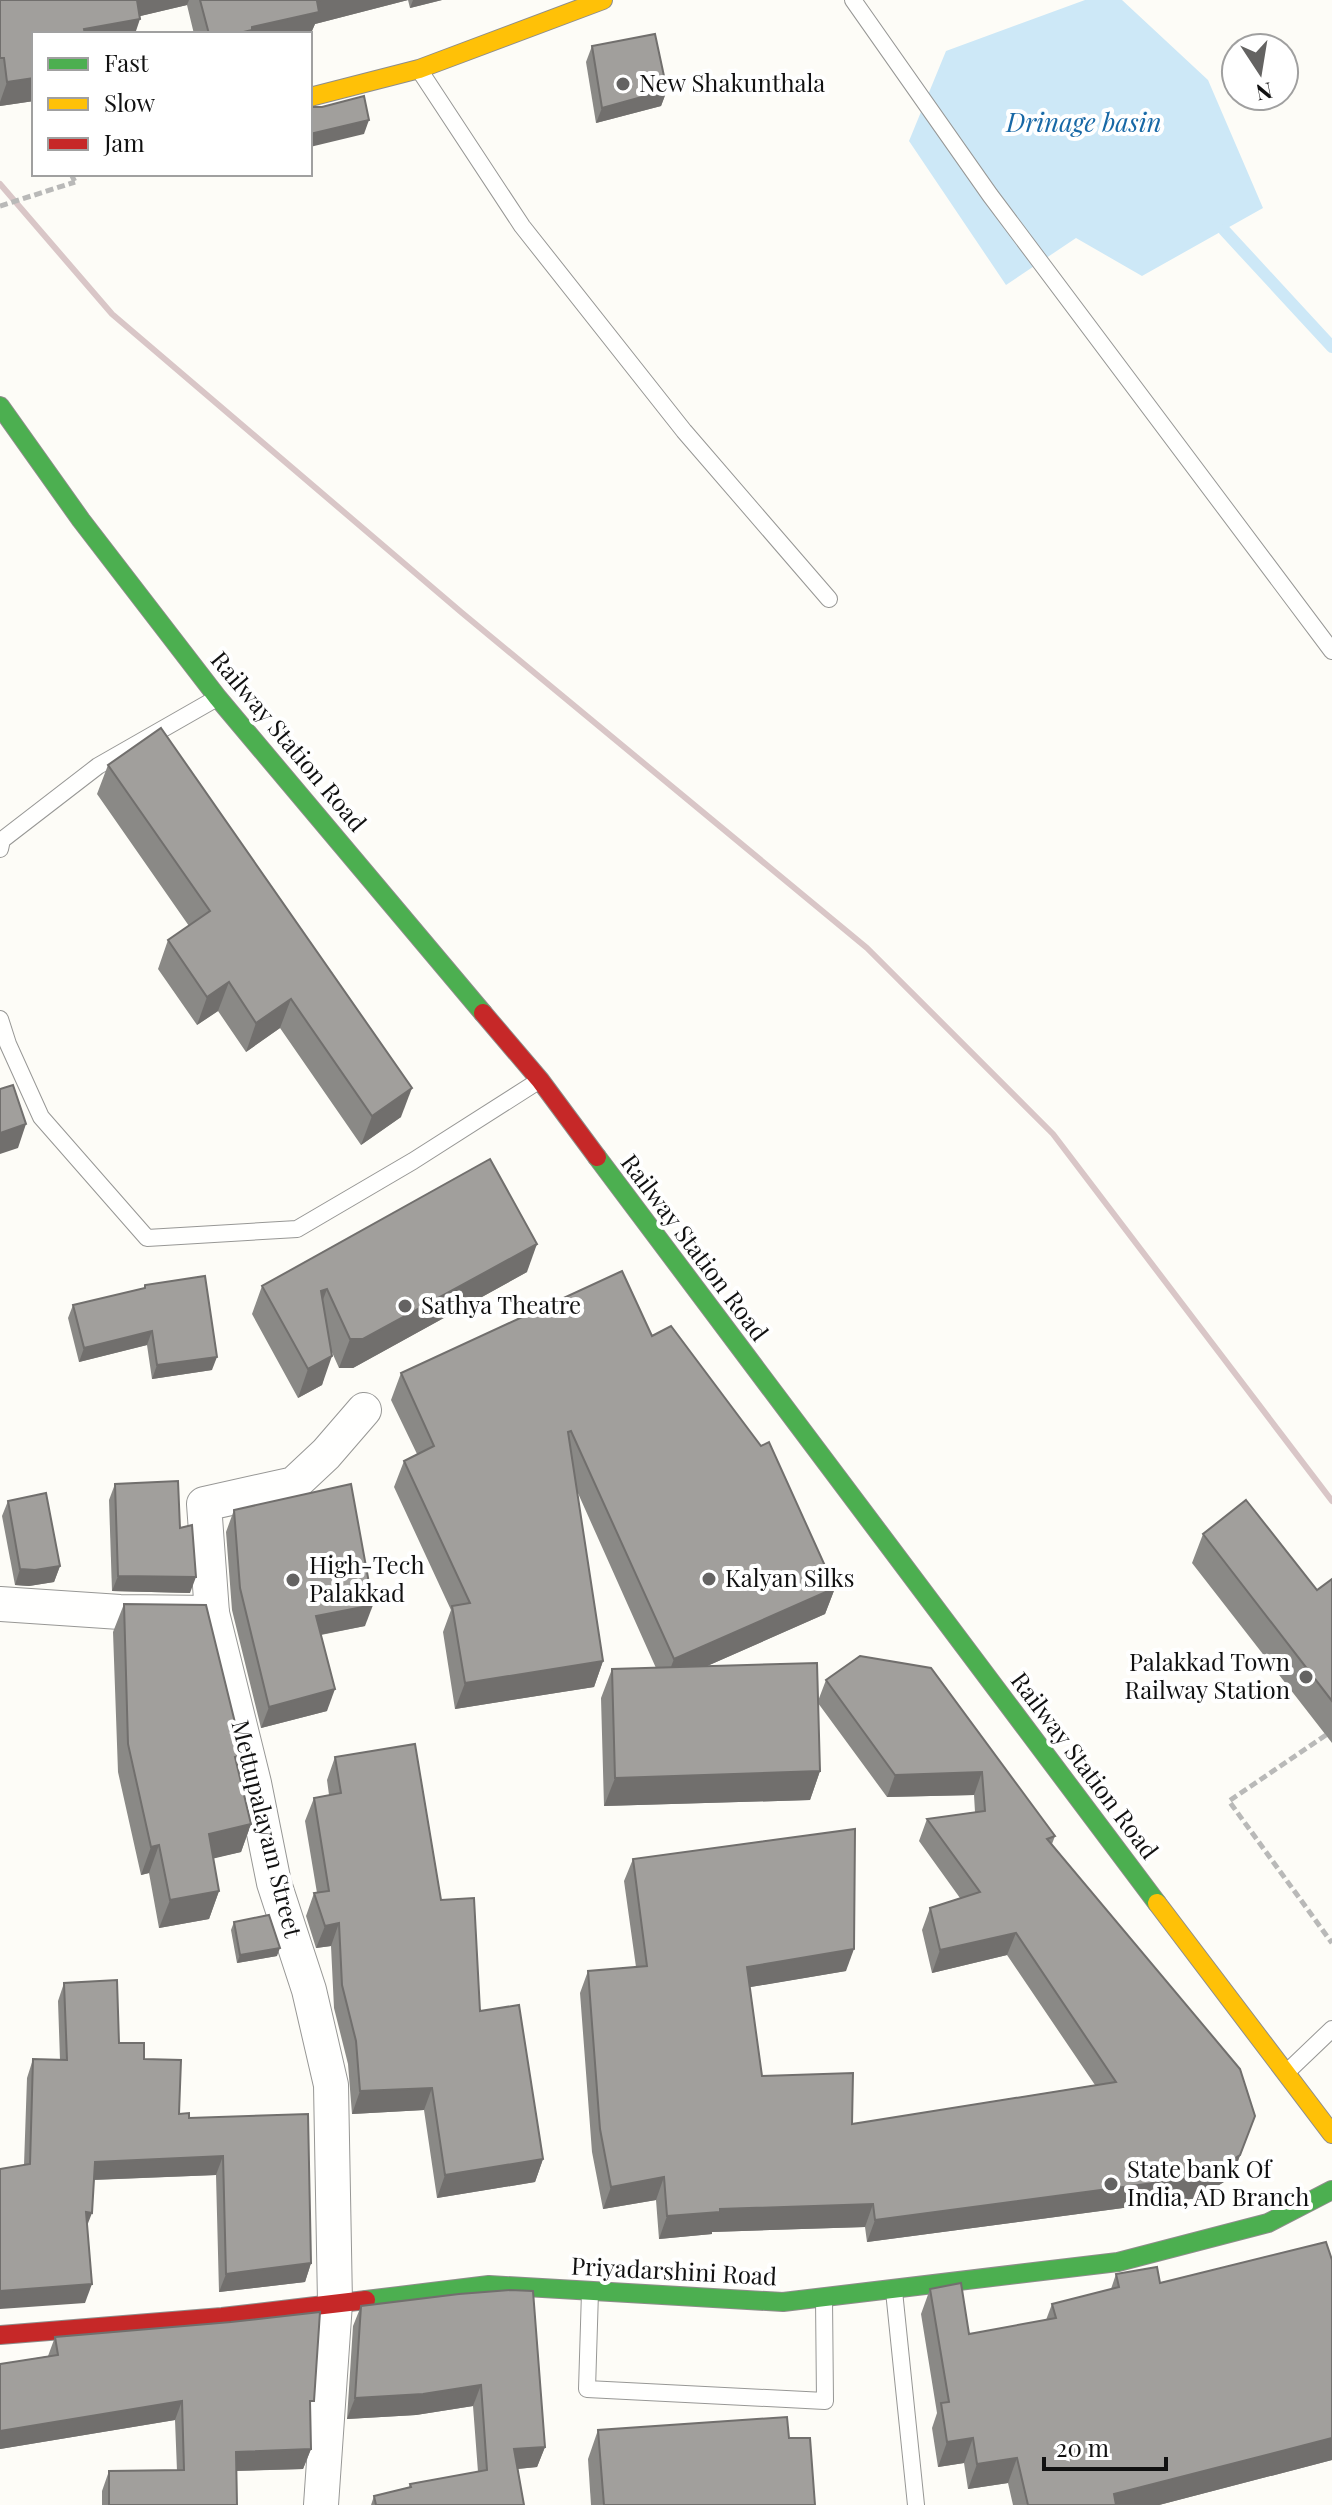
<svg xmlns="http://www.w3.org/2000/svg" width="1332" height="2505" font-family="'Playfair Display',serif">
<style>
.water{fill:#cde8f7}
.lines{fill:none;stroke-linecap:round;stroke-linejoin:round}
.stream{stroke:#cde8f7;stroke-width:12}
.lane-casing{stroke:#979795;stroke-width:18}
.street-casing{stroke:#979795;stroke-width:36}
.fast-casing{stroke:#8e8d8b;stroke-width:20}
.slow-casing{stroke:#8e8d8b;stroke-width:20}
.jam-casing{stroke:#8e8d8b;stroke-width:20}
.path{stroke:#b9b9b8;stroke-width:5;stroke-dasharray:8 4;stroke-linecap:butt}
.lane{stroke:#fffffe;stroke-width:16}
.street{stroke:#fffffe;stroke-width:34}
.fast{stroke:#4caf50;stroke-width:18}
.slow{stroke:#ffc107;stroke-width:18}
.jam{stroke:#c62828;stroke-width:18}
.rail{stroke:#d9c6c7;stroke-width:6}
.path-bridge{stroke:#b9b9b8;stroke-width:5;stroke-dasharray:8 4;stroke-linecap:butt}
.wall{fill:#8a8986}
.shaded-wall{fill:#716f6d}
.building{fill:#a19f9c;stroke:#716f6d;stroke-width:2}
.poi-dot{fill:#646362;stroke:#fff;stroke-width:3}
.labels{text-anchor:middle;stroke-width:8;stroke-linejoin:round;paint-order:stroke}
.poi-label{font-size:24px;fill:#111;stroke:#fff;text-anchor:start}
.street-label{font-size:24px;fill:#111;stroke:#fff}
.water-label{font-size:26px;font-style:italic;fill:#1768a6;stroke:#fff}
</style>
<rect width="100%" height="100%" fill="#fdfcf7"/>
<polygon class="water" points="1085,0 1122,0 1208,80 1263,208 1142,276 1076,238 1006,285 909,141 946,51"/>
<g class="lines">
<polyline class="stream" points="1224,230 1332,347"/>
<defs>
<g id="lane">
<polyline points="853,0 990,195 1332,651"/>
<polyline points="420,71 522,226 684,431 829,599"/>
<polyline points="0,849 2,840 98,766 217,698"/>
<polyline points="0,1019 8,1044 41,1117 147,1238 297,1229 413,1161 540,1080"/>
<polyline points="1287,2072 1332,2029"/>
<polyline points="894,2291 916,2505"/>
<polyline points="590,2292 587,2389 825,2401 824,2299"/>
</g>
<g id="street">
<polyline points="0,1604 120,1612 212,1613 254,1783 274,1883 309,1990 331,2085 335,2303 321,2505"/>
<polyline points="212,1613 204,1504 294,1484 326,1454 364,1410"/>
</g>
<g id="fast">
<polyline points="0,406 81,520 218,698 483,1013"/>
<polyline points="597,1157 1157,1903"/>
<polyline points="366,2300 489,2285 783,2302 1118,2262 1268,2223 1332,2190"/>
</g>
<g id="slow">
<polyline points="310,97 419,69 603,0"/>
<polyline points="1157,1903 1332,2134"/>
</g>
<g id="jam">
<polyline points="483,1013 540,1080 597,1157"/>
<polyline points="0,2335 222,2317 366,2300"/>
</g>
</defs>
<use href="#lane" class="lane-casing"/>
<use href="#street" class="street-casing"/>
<use href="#fast" class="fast-casing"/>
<use href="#slow" class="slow-casing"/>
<use href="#jam" class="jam-casing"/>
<g class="path">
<polyline points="71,174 75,182"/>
<polyline points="1326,1735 1229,1801 1332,1943"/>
</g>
<use href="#lane" class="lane"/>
<use href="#street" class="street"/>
<use href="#fast" class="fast"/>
<use href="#slow" class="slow"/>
<use href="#jam" class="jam"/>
<polyline class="rail" points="0,184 112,314 461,612 867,948 1053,1134 1332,1501"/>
<polyline class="path-bridge" points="0,206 75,182"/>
</g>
<g class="wall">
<polygon points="0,0 442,0 410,8 408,0 315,24 310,34 194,34 187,5 140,16 34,34 34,101 0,106"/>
<polygon points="592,46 667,90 661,106 596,123 586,62"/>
<polygon points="108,765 401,1117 361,1145 280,1028 246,1052 218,1011 197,1025 158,969 168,940 189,926 97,794"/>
<polygon points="527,1272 353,1368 339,1368 331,1350 322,1385 298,1398 252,1314 262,1286"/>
<polygon points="145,1285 212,1370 152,1379 147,1345 79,1362 68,1318 73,1305 144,1288"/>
<polygon points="652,1336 835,1588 825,1614 707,1666 818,1701 826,1680 860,1656 1055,1836 1052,1844 1255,2116 1232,2177 1198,2198 867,2242 865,2227 712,2232 712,2234 659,2239 656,2200 603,2209 592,2152 580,1993 588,1971 636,1967 624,1881 633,1859 846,1971 750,1987 762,2076 852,2124 1095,2085 1007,1955 932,1973 922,1930 930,1908 960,1898 919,1841 927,1819 975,1812 974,1795 887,1797 818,1703 820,1771 810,1800 604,1806 601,1698 612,1669 656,1668 577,1491 603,1661 594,1687 455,1709 443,1632 451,1610 394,1487 404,1461 417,1454 391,1400 401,1373"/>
<polygon points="115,1484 180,1528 190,1593 112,1591 109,1500"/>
<polygon points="8,1501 60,1566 54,1582 29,1586 15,1585 2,1516"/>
<polygon points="234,1510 365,1626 321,1635 327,1711 261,1728 232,1610 226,1532"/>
<polygon points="1203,1534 1317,1590 1332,1579 1332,1743 1192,1563"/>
<polygon points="124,1604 243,1755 238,1770 251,1824 241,1852 213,1858 219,1891 209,1919 159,1928 149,1873 141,1875 118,1772 113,1632"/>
<polygon points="335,1757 441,1900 480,2011 543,2159 535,2182 437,2198 424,2110 352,2114 348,2064 334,2008 331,1946 316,1948 306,1916 314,1893 317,1893 305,1821 314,1798 329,1795 327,1780"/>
<polygon points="234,1922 277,1956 237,1963 231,1930"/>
<polygon points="64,1983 119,2043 144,2059 179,2114 189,2118 311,2263 305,2282 219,2292 216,2175 94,2180 87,2226 85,2303 24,2165 27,2078 33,2059 60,2060 58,2001"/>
<polygon points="1116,2274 1160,2283 1332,2460 1159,2505 1013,2505 1008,2483 968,2489 964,2463 938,2467 932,2428 937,2413 921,2314 930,2289 969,2334 1046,2320 1052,2304 1111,2289"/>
<polygon points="459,2294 545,2447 537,2467 518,2469 524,2505 371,2505 374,2496 409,2487 410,2484 478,2472 473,2406 416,2415 347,2419 353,2326 361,2306"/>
<polygon points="55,2337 310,2411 311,2449 303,2469 236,2471 237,2505 102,2505 102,2491 109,2471 177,2471 175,2420 0,2449 0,2364 48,2356"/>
<polygon points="598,2430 789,2438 815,2505 591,2505 588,2459"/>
</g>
<g class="shaded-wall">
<polygon points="135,0 189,0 187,5 128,19"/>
<polygon points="321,0 408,0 315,24 310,36 310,34 235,34"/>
<polygon points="413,0 442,0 410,8"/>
<polygon points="140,19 135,34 82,34 84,29"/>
<polygon points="34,78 34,101 0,106 0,102 7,82"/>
<polygon points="667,90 661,106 596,123 602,108"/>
<polygon points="369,120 364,134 310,147 310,134"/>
<polygon points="229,982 218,1011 197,1025 207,997"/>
<polygon points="291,999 280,1028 246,1052 256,1023"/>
<polygon points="412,1088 401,1117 361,1145 372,1116"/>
<polygon points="26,1124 18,1148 0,1154 0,1133"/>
<polygon points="537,1244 527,1272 353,1368 339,1368 350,1339"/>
<polygon points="327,1289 316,1318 321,1291"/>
<polygon points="152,1331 147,1345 79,1362 84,1348"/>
<polygon points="332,1356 322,1385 298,1398 308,1369"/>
<polygon points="217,1357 212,1370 152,1379 157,1365"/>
<polygon points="60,1566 54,1582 29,1586 15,1585 20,1569"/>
<polygon points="118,1576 196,1577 190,1593 112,1591"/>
<polygon points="835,1588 825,1614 664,1685 674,1659"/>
<polygon points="373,1605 365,1626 308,1637 316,1616"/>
<polygon points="603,1661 594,1687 455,1709 465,1683"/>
<polygon points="335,1689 327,1711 261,1728 269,1707"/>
<polygon points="243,1755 233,1783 235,1757"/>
<polygon points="820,1771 810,1800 604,1806 615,1778"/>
<polygon points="982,1772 974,1795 887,1797 895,1775"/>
<polygon points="251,1824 241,1852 199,1862 209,1834"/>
<polygon points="159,1845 149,1873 141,1875 151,1847"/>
<polygon points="219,1891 209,1919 159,1928 170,1900"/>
<polygon points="339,1923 331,1946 316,1948 325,1926"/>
<polygon points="1016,1933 1007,1955 932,1973 940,1950"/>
<polygon points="280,1948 277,1956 237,1963 240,1955"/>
<polygon points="854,1949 846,1971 739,1989 747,1967"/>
<polygon points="432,2088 424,2110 352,2114 360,2091"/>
<polygon points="1240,2155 1232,2177 1198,2198 867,2242 875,2220"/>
<polygon points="223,2156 216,2175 88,2180 95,2162"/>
<polygon points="543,2159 535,2182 437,2198 445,2175"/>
<polygon points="664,2177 656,2200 603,2209 611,2187"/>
<polygon points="873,2204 865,2227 712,2232 712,2234 659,2239 667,2216 720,2209"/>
<polygon points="86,2212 92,2213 85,2231"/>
<polygon points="311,2263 305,2282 219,2292 226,2274"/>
<polygon points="92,2284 85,2303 0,2309 0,2291"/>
<polygon points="481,2385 473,2406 416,2415 347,2419 355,2398"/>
<polygon points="182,2401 175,2420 0,2449 0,2431"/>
<polygon points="973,2438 964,2463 938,2467 947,2442"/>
<polygon points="1332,2438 1332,2460 1159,2505 1110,2505 1114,2494"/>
<polygon points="545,2447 537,2467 506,2470 514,2449"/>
<polygon points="311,2449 303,2469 229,2471 236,2452"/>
<polygon points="1017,2458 1008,2483 968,2489 977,2464"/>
</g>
<g class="building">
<polygon points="0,0 137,0 140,19 84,29 85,34 34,34 34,78 7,82 4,58 0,58"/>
<polygon points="200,0 321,0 317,1 319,12 252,27 252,30 235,34 209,34"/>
<polygon points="655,34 667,90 602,108 592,46"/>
<polygon points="364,96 369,120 310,134 310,107 322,107"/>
<polygon points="161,728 412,1088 372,1116 291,999 256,1023 229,982 207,997 168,940 210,911 108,765"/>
<polygon points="13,1085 26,1124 0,1133 0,1089"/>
<polygon points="490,1159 537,1244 363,1339 350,1339 327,1289 321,1291 332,1356 308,1369 262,1286"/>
<polygon points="622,1271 652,1336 671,1326 761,1446 769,1442 835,1588 674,1659 571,1431 568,1432 603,1661 465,1683 452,1606 470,1603 404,1461 434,1446 401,1373"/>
<polygon points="205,1276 217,1357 157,1365 152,1331 84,1348 73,1305 145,1288 145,1285"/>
<polygon points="178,1481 180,1528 192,1525 196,1577 118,1576 115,1484"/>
<polygon points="351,1484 373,1605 316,1616 335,1689 269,1707 240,1588 234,1510"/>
<polygon points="46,1493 60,1566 35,1570 20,1569 8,1501"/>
<polygon points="1246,1500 1317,1590 1332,1579 1332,1701 1203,1534"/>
<polygon points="124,1604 206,1605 243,1755 235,1757 251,1824 209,1834 219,1891 170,1900 159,1845 151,1847 128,1744"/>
<polygon points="860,1656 931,1668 1055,1836 1047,1839 1240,2069 1255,2116 1240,2155 1206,2176 875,2220 873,2204 720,2209 720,2212 667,2216 664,2177 611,2187 600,2129 588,1971 647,1966 633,1859 855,1829 854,1949 747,1967 762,2076 853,2073 852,2124 1116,2082 1016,1933 940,1950 930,1908 980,1892 927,1819 985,1811 982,1772 895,1775 826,1680"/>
<polygon points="817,1663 820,1771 615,1778 612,1669"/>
<polygon points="415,1744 441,1900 474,1898 480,2011 519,2005 543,2159 445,2175 432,2088 360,2091 356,2041 342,1985 339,1923 325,1926 314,1893 329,1891 314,1798 341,1793 335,1757"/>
<polygon points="269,1915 280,1948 240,1955 234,1922"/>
<polygon points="117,1980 119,2043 144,2043 144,2059 181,2060 179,2114 189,2113 189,2118 308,2114 311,2263 226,2274 223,2156 95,2162 92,2213 86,2212 92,2284 0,2291 0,2169 30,2164 33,2059 67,2060 64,1983"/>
<polygon points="1326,2242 1332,2260 1332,2438 1114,2494 1116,2505 1028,2505 1017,2458 977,2464 973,2438 947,2442 941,2403 949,2402 930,2289 961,2283 969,2334 1056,2318 1052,2304 1119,2287 1116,2274 1157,2267 1160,2283"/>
<polygon points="510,2290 533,2291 545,2447 514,2449 524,2505 376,2505 374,2496 411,2487 410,2484 487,2470 481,2385 423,2394 355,2398 361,2306 459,2294"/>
<polygon points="320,2312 314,2401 310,2401 311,2449 236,2452 237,2505 109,2505 109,2471 184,2470 182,2401 0,2431 0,2364 58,2355 55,2337 231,2322"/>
<polygon points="787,2417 789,2438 810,2438 815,2505 604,2505 598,2430"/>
</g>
<g class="poi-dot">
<circle cx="623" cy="84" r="8"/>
<circle cx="405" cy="1306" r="8"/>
<circle cx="709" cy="1579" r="8"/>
<circle cx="293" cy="1580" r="8"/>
<circle cx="1306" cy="1677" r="8"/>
<circle cx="1111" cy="2184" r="8"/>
</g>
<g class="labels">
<g class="poi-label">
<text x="639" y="92">New Shakunthala</text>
<text x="421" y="1314">Sathya Theatre</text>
<text x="309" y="1574">High-Tech<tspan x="309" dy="28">Palakkad</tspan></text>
<text x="725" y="1587">Kalyan Silks</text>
<text x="1290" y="1671" text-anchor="end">Palakkad Town<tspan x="1290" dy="28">Railway Station</tspan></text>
<text x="1127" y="2178">State bank Of<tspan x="1127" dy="28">India, AD Branch</tspan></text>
</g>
<g class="street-label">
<text transform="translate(288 742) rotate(50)" y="8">Railway Station Road</text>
<text transform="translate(694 1248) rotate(53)" y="8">Railway Station Road</text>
<text transform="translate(1084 1766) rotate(53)" y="8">Railway Station Road</text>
<text transform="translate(266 1829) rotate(76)" y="8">Mettupalayam Street</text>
<text transform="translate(674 2272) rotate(3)" y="8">Priyadarshini Road</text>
</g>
<g class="water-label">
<text x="1084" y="132">Drinage basin</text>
</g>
</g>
<rect x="32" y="32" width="280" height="144" fill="#ffffff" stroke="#a0a0a0" stroke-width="2"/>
<rect x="48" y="58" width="40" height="12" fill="#4caf50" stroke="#a0a0a0" stroke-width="2"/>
<text x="104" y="72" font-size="24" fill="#111111">Fast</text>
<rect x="48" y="98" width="40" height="12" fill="#ffc107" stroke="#a0a0a0" stroke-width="2"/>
<text x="104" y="112" font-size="24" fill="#111111">Slow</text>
<rect x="48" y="138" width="40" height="12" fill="#c62828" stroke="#a0a0a0" stroke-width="2"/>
<text x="104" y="152" font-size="24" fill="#111111">Jam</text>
<g transform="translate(1260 72) rotate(168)"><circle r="38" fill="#ffffff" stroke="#a0a0a0" stroke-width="2"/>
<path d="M0-6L14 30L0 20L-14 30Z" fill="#646362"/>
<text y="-12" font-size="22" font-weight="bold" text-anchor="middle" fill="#111111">N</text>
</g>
<path d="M1044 2457v12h122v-12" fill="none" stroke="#111111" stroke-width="4"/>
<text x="1056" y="2457" font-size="24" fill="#111111" stroke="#ffffff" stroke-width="6" paint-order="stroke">20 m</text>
</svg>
